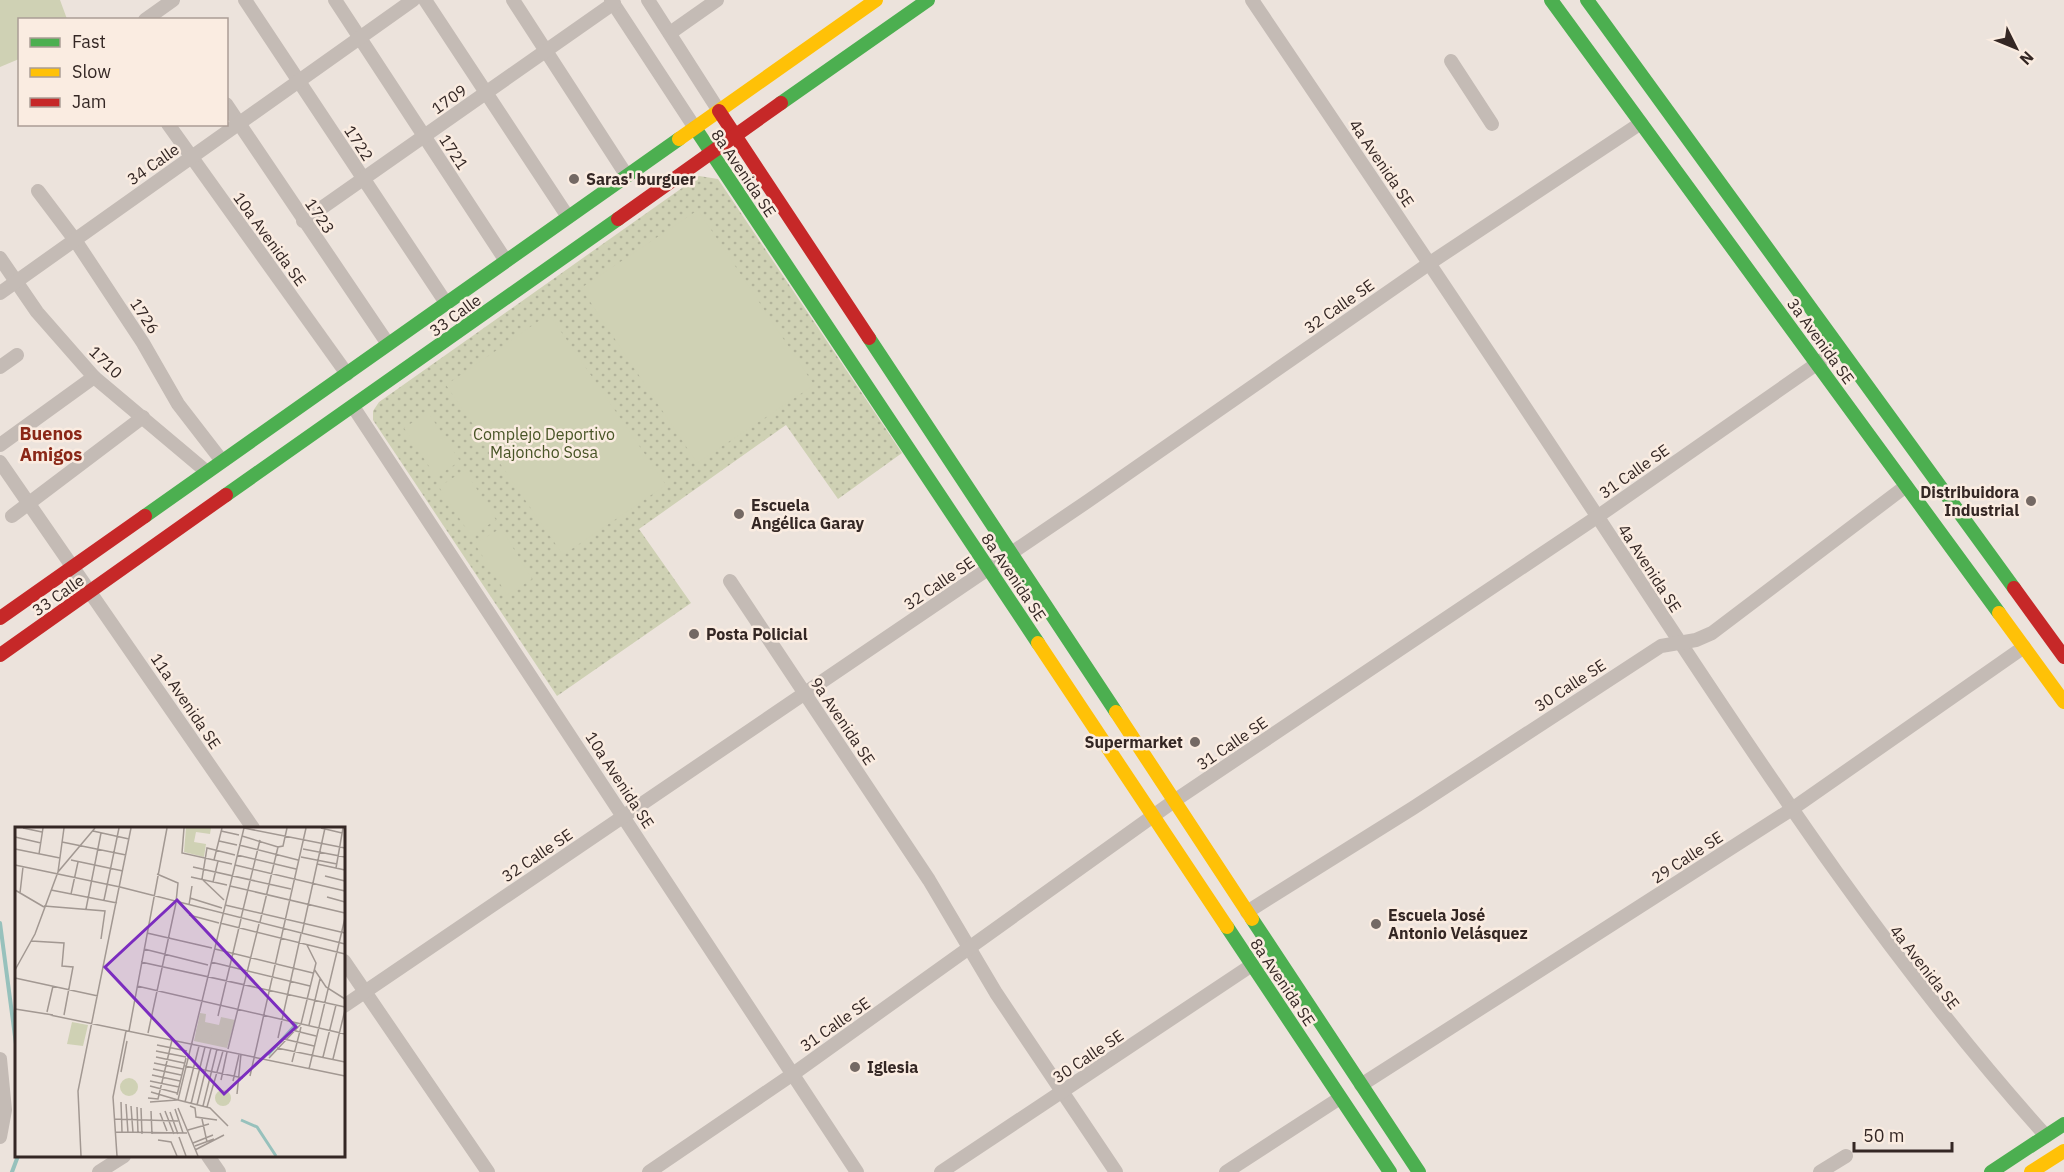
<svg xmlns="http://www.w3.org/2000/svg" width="2064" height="1172" font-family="'IBM Plex Sans',sans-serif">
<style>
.park{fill:url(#park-dots)}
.garden{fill:#cfd1b4}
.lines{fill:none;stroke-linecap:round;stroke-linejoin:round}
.stream{stroke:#97c1bc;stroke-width:4}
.street{stroke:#c4bbb5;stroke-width:14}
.fast{stroke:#4caf50;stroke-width:14}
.slow{stroke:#ffc107;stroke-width:14}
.jam{stroke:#c62828;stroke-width:14}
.poi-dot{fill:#746964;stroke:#faece1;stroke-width:2}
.labels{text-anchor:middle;stroke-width:5;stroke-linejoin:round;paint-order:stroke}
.street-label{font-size:16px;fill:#342724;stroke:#faece1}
.poi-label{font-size:16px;font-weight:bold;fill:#342724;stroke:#faece1;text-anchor:start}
.park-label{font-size:16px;fill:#485426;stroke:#faece1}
.neighbourhood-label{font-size:18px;font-weight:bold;fill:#8a2717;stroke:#faece1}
.inset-river{fill:none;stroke:#97c1bc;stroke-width:3}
.inset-road{fill:none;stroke:#a29892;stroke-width:1.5}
.view{fill:#7b2cbf;fill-opacity:0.15;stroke:#7b2cbf;stroke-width:3}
.inset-edge{fill:none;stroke:#342724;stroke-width:3}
</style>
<defs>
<pattern id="park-dots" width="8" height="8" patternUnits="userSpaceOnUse" patternTransform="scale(1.5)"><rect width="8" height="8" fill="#cfd1b4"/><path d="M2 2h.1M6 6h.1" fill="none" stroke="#b2b39b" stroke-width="1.8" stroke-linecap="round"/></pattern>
</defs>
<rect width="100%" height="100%" fill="#ece3dc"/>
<polygon class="park" points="699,176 718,179 902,453 838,499 786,425 639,529 691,603 557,696 373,420 373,411 379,402"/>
<g class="garden">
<polygon points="0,0 60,0 67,19 20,20 19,59 0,67"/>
<polygon points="698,210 814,385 697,463 581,288"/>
<polygon points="549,314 666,485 563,555 446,385"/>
<polygon points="428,412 460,461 436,477 404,428"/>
<polygon points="465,470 496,520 471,536 439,487"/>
<polygon points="501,528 532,579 507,595 475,544"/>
</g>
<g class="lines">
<g class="stream">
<polyline points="0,923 16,1044"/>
<polyline points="16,1067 16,1083"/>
<polyline points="12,1172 18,1156"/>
</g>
<g class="street">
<polyline points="245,0 446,303"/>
<polyline points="335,0 506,261"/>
<polyline points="425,0 568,217"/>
<polyline points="513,0 627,176"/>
<polyline points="611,0 695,128"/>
<polyline points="648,0 719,111"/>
<path d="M 1252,0 C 1385,197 1517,393 1647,592 C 1771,781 1894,967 2046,1136"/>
<polyline points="145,20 173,0"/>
<polyline points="670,33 717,0"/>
<polyline points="1451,61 1492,124"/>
<polyline points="226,104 388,344"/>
<polyline points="168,124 347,374"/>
<polyline points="38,191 75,240 143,343 178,404 222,461"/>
<polyline points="303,221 614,3"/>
<polyline points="0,258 37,312 94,377 207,472"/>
<polyline points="0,293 413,0"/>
<polyline points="0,367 17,355"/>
<polyline points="354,408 857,1172"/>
<polyline points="0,445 94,377"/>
<polyline points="0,462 253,828"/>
<polyline points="12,516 143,417"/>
<polyline points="730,581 929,880 996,993 1116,1172"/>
<polyline points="1247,912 1413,808 1661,646 1696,640 1712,633 1906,486"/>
<polyline points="344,961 488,1172"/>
<polyline points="344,1006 1088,501 1430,263 1641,123"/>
<polyline points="0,1059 5,1110 0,1137"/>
<polyline points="1361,1085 1792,809 2024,647"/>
<polyline points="208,1156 219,1172"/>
<polyline points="99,1172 124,1156"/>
<polyline points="649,1172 793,1074 1174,801 1597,517 1838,349"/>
<polyline points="941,1172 1252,965"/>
<polyline points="1226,1172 1340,1098"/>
<polyline points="1820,1172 1846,1156"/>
</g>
<g class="fast">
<polyline points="1551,0 1999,613"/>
<polyline points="1587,0 2014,588"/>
<polyline points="781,103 928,0"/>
<polyline points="695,128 1038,643"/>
<polyline points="869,338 1116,712"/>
<polyline points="226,495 618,219"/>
<polyline points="145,516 679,139"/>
<polyline points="1252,919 1419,1172"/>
<polyline points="1227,927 1390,1172"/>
<polyline points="1991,1172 2064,1124"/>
</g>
<g class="slow">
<polyline points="679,139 876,0"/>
<polyline points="1999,613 2064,702"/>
<polyline points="1038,643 1227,927"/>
<polyline points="1116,712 1252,919"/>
<polyline points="2031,1172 2064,1151"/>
</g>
<g class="jam">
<polyline points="719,111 869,338"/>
<polyline points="618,219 781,103"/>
<polyline points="2014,588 2064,657"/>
<polyline points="0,618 145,516"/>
<polyline points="0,655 226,495"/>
</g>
</g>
<g class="poi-dot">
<circle cx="574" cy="179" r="6"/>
<circle cx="2031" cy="501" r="6"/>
<circle cx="739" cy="514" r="6"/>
<circle cx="694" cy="634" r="6"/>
<circle cx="1195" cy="742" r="6"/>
<circle cx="1376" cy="924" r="6"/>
<circle cx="855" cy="1067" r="6"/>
</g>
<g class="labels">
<g class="street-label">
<text transform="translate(449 99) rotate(-35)" y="6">1709</text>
<text transform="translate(359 143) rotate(57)" y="6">1722</text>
<text transform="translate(454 152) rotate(57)" y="6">1721</text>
<text transform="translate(1382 163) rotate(56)" y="6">4a Avenida SE</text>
<text transform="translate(153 164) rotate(-35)" y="6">34 Calle</text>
<text transform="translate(744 173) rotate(56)" y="6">8a Avenida SE</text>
<text transform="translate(320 216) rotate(56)" y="6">1723</text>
<text transform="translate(270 239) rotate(54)" y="6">10a Avenida SE</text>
<text transform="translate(1339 306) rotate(-35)" y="6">32 Calle SE</text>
<text transform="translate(455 315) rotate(-36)" y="6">33 Calle</text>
<text transform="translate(145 316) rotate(57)" y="6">1726</text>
<text transform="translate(1821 341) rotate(54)" y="6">3a Avenida SE</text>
<text transform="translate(106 362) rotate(44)" y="6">1710</text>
<text transform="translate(1634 471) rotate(-35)" y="6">31 Calle SE</text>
<text transform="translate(1650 568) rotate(57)" y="6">4a Avenida SE</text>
<text transform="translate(1014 577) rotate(56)" y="6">8a Avenida SE</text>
<text transform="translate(939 583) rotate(-34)" y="6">32 Calle SE</text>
<text transform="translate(58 595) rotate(-35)" y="6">33 Calle</text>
<text transform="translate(1570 685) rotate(-33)" y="6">30 Calle SE</text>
<text transform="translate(186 701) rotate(56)" y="6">11a Avenida SE</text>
<text transform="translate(843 721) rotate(56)" y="6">9a Avenida SE</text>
<text transform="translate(1232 743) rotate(-34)" y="6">31 Calle SE</text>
<text transform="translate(620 780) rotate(57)" y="6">10a Avenida SE</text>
<text transform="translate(537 855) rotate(-34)" y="6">32 Calle SE</text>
<text transform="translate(1687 857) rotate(-33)" y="6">29 Calle SE</text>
<text transform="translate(1925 967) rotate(52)" y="6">4a Avenida SE</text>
<text transform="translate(1283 982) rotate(56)" y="6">8a Avenida SE</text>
<text transform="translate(835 1024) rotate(-35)" y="6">31 Calle SE</text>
<text transform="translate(1088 1056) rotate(-34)" y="6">30 Calle SE</text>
</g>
<g class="poi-label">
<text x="586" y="185">Saras' burguer</text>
<text x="2019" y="498" text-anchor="end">Distribuidora<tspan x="2019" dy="18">Industrial</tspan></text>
<text x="751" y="511">Escuela<tspan x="751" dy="18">Angélica Garay</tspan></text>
<text x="706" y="640">Posta Policial</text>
<text x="1183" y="748" text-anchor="end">Supermarket</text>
<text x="1388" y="921">Escuela José<tspan x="1388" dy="18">Antonio Velásquez</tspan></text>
<text x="867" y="1073">Iglesia</text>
</g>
<g class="park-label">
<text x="544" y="440">Complejo Deportivo<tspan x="544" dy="18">Majoncho Sosa</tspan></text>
</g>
<g class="neighbourhood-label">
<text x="51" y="440">Buenos<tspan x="51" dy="21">Amigos</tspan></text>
</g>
</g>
<g transform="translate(15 827)">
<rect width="330" height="330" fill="#ece3dc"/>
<path d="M 171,1 L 196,1 L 195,7 L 181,5 L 179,15 L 191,17 L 189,30 L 169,25 ZM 185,186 L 191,187 L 190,195 L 204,198 L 206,190 L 220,193 L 212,221 L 179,214 Z" fill="#cfd1b4"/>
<path d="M 57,195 L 73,198 L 68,219 L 52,217 ZM181 205a8 8 0 1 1 16 0a8 8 0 1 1-16 0ZM196 208a8 8 0 1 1 16 0a8 8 0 1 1-16 0ZM105 260a9 9 0 1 1 18 0a9 9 0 1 1-18 0ZM200 271a8 8 0 1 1 16 0a8 8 0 1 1-16 0Z" fill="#cfd1b4"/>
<path class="inset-river" d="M 253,228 L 282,196M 226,293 L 242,300 L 261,329"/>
<path class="inset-road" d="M 8,1 L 27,5M 169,1 L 167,26 L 217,37M 229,1 L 330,21M 306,1 L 327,6M 78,4 L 114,12M 206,4 L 224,8M 227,9 L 263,20M 0,10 L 26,16M 204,14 L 222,18M 47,15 L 111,28M 224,18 L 283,33M 0,22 L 45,31M 288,22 L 330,30M 24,27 L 28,1M 222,28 L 281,42M 286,30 L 322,37M 56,33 L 108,44M 199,33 L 207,1M 302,37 L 330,43M 0,38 L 105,60 L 330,117M 220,38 L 330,64M 178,40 L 276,62M 321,41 L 328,1M 43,45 L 49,1M 142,47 L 163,56 L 161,75M 310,49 L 330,54M 176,50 L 212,58M 187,52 L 192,21 L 220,28M 188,53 L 209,73M 198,55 L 203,34M 215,59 L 330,86M 0,63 L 29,80M 36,63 L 102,76M 5,66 L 8,40M 56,67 L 63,35M 312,70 L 330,75M 175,71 L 207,81M 89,73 L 104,1M 174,78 L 177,59M 210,78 L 330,106M 29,79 L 90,84 L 86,112M 71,82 L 86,6M 174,88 L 204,96M 226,91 L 245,13M 245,95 L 263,20 L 268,19 L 272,1M 205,96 L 330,127M 132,106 L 197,121M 287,106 L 310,1M 16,114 L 49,116 L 47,139 L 58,140 L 49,188M 129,122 L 193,138M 200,122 L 298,146M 126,135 L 330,180M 196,135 L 295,159M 299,142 L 311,160 L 330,172M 0,143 L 20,107 L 43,45 L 80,1M 0,151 L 83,169M 122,159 L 330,207M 0,182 L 38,188M 32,185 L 38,159M 35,188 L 330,249M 203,189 L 226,92M 294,198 L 305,152M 277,203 L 301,209M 114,204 L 152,1M 133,206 L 161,76M 263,211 L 286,107M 269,212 L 299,219M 142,218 L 172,224M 262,221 L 330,235M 213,222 L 244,97M 141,224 L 171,230M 141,230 L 169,236M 308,230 L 321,178M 254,231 L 286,197 L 301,136 L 292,118M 318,232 L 330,183M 277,235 L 286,200M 139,236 L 168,242M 170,239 L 228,251M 138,242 L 166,248M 294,242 L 330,91M 106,245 L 112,214M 137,248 L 165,254M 235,249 L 291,1M 206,253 L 212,225M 135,254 L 164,260M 218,254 L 224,228M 135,259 L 162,266M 136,265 L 163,273M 222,267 L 226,227M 162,268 L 171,231M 133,271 L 143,272 L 157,213M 163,273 L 229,1M 163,273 L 195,281 L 213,299M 106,275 L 107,305M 135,275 L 162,273M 170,275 L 184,219M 111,277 L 113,306M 176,277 L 190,220M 182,278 L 196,221M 116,279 L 118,306M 175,279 L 180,281 L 181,290 L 202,293M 188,279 L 202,222M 122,280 L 123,306M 192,280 L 208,224M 126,281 L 127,307M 163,281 L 183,329M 160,282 L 168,306M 136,284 L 137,307M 150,284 L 159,307M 155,285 L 163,307M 145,286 L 152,304M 99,292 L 163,294M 187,292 L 192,315M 173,303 L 194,297M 101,305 L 172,306M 164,310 L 171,329M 143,313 L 156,315 L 162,329M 178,316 L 198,308M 180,319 L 199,312M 180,323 L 209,308M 66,329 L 63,264 L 116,1M 102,329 L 98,270 L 111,204"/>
<path class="view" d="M 162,73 L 281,200 L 209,267 L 90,140 Z"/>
<rect width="330" height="330" class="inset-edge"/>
</g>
<rect x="18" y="18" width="210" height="108" fill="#faece1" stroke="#ab9d95" stroke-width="1.5"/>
<rect x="30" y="38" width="30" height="9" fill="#4caf50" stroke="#ab9d95" stroke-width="1.5"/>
<text x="72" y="48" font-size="18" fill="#342724">Fast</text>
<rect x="30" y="68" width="30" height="9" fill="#ffc107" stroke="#ab9d95" stroke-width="1.5"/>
<text x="72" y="78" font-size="18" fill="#342724">Slow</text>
<rect x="30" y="98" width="30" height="9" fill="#c62828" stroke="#ab9d95" stroke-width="1.5"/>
<text x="72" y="108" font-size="18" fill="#342724">Jam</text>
<g transform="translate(2016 48) rotate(133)" stroke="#faece1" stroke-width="4.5" paint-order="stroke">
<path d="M0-4.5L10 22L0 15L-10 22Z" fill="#342724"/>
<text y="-9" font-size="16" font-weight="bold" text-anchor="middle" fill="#342724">N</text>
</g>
<path d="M1854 1142v9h98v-9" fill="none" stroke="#342724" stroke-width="3"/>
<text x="1863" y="1142" font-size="18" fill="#342724" stroke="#faece1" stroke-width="4.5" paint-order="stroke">50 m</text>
</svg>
